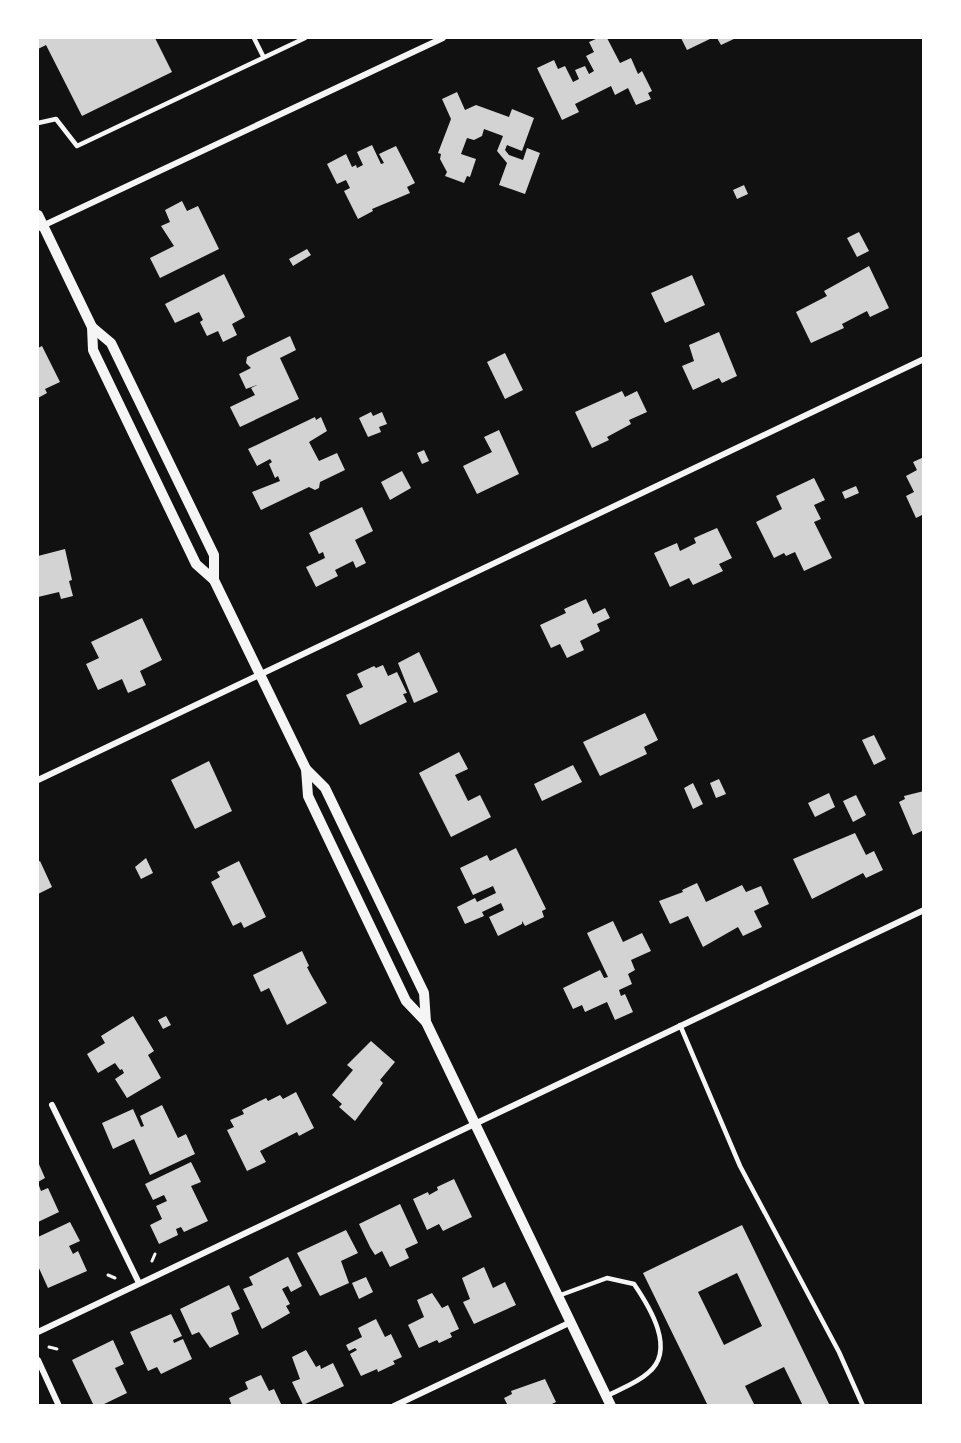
<svg xmlns="http://www.w3.org/2000/svg" width="961" height="1443" font-family="'Space Grotesk',sans-serif">
<style>
.building{fill:#d3d3d3;fill-rule:evenodd}
.lines{fill:none;stroke-linecap:round;stroke-linejoin:round}
.path{stroke:#f5f5f5;stroke-width:3}
.service{stroke:#f5f5f5;stroke-width:4.5}
.minor{stroke:#f5f5f5;stroke-width:6}
.tertiary{stroke:#f5f5f5;stroke-width:10}
</style>
<rect width="100%" height="100%" fill="#111"/>
<g class="building">
<polygon points="38,38 155,38 172,72 82,116 46,45 38,49"/>
<polygon points="598,38 607,38 620,63 631,58 638,74 642,71 652,91 648,93 651,99 636,105 628,88 615,95 611,86 575,104 579,112 562,120 537,68 554,60 558,69 565,66 573,82 579,79 575,70 585,66 589,74 594,71 586,56 594,52 589,42"/>
<polygon points="681,38 712,38 687,50"/>
<polygon points="717,38 736,38 721,45"/>
<polygon points="457,92 465,110 476,105 509,117 512,109 534,118 522,151 507,145 505,150 509,155 523,160 527,148 540,153 525,194 499,185 507,163 497,151 503,136 484,129 482,136 474,140 467,138 461,154 476,159 470,177 467,176 464,183 445,176 447,172 440,159 441,154 438,153 451,119 442,99"/>
<polygon points="372,145 381,164 384,163 379,154 396,146 415,183 407,187 410,193 372,209 373,211 358,219 344,191 350,188 346,180 337,184 327,164 346,154 352,167 356,165 357,168 363,165 357,152"/>
<polygon points="744,185 748,194 737,199 733,190"/>
<polygon points="182,201 187,211 198,206 219,249 160,278 150,258 174,246 161,226 170,222 165,210"/>
<polygon points="859,232 869,251 857,257 847,238"/>
<polygon points="307,249 311,255 293,266 289,259"/>
<polygon points="869,266 889,308 870,317 867,311 842,324 844,328 811,343 796,312 827,296 824,291"/>
<polygon points="224,274 245,317 232,324 237,335 223,342 218,331 207,336 200,322 203,320 199,312 175,323 165,304"/>
<polygon points="692,275 705,305 665,323 651,293"/>
<polygon points="719,332 737,376 722,383 719,378 693,390 682,366 694,361 689,345"/>
<polygon points="290,336 296,350 280,358 299,399 240,427 230,407 255,395 251,388 257,385 246,389 239,374 251,368 246,363 247,357"/>
<polygon points="42,346 60,382 45,389 47,393 38,398 38,348"/>
<polygon points="505,353 523,390 505,399 487,362"/>
<polygon points="622,391 625,397 637,391 647,412 629,420 631,424 607,437 609,440 592,448 575,412"/>
<polygon points="371,412 373,416 382,412 387,424 379,427 381,432 368,437 359,418"/>
<polygon points="315,417 316,420 321,417 327,431 309,442 319,461 337,453 345,470 320,482 319,488 315,490 309,487 261,510 252,492 280,481 278,476 275,478 269,464 272,462 270,459 257,466 248,449"/>
<polygon points="499,430 519,474 477,494 463,466 492,452 484,437"/>
<polygon points="424,450 429,461 422,464 417,453"/>
<polygon points="924,457 924,514 916,518 906,496 914,492 906,476 917,470 913,462"/>
<polygon points="402,471 411,488 390,500 381,482"/>
<polygon points="814,478 825,500 814,505 821,519 814,522 832,558 804,571 795,552 786,556 784,553 774,558 756,522 782,509 776,496"/>
<polygon points="856,486 859,493 845,499 842,492"/>
<polygon points="362,507 373,531 355,540 366,563 356,568 353,561 335,570 338,576 316,587 306,567 325,558 323,552 319,554 309,533"/>
<polygon points="717,528 732,558 719,564 723,571 693,585 689,578 670,587 654,553 677,543 680,551 696,543 694,538"/>
<polygon points="65,549 72,580 69,581 73,596 61,599 59,592 38,597 38,556"/>
<polygon points="586,599 593,614 605,608 610,618 597,624 600,631 580,641 584,650 567,658 560,644 551,648 540,625 566,613 564,609"/>
<polygon points="142,618 162,660 140,671 146,685 128,693 122,679 98,690 86,664 99,658 91,642"/>
<polygon points="419,652 438,692 414,703 398,663"/>
<polygon points="383,665 388,676 397,672 407,693 403,694 407,702 360,725 346,695 363,687 357,674 374,666 376,668"/>
<polygon points="645,713 658,740 644,747 647,754 600,776 583,742"/>
<polygon points="874,735 886,759 874,765 862,740"/>
<polygon points="459,752 468,769 455,775 468,801 480,795 491,817 451,837 419,773"/>
<polygon points="209,761 232,811 195,829 171,780"/>
<polygon points="573,765 582,782 542,801 534,784"/>
<polygon points="719,779 726,794 716,798 710,783"/>
<polygon points="693,783 703,804 693,809 684,788"/>
<polygon points="924,791 924,830 913,835 899,802 905,799 904,796"/>
<polygon points="829,793 835,807 815,817 808,803"/>
<polygon points="856,795 866,815 853,822 843,801"/>
<polygon points="855,833 866,855 874,851 883,870 866,878 863,873 812,899 793,859"/>
<polygon points="516,848 546,909 542,911 544,917 525,926 522,921 522,924 498,936 489,917 504,910 501,903 482,912 484,916 465,924 457,907 475,898 477,902 496,893 493,886 473,895 460,868 487,855 490,861"/>
<polygon points="146,858 153,873 141,879 135,867"/>
<polygon points="40,861 52,887 38,894 38,862"/>
<polygon points="239,861 266,917 244,928 241,922 233,926 211,882 220,877 217,872"/>
<polygon points="697,883 706,902 742,885 746,892 761,886 769,904 754,911 762,927 743,936 738,927 703,947 688,916 670,924 659,901 683,892 682,890"/>
<polygon points="613,921 623,942 642,933 651,951 631,960 635,970 628,974 632,984 619,990 621,996 625,994 633,1012 615,1020 607,1002 585,1012 582,1005 573,1009 563,988 600,970 604,978 608,977 587,933"/>
<polygon points="302,951 309,966 307,967 310,973 327,1003 287,1025 269,988 261,992 253,975"/>
<polygon points="133,1016 154,1051 148,1055 161,1078 127,1098 115,1079 124,1073 122,1069 120,1070 115,1063 98,1073 87,1054 105,1043 101,1036"/>
<polygon points="166,1016 171,1025 163,1029 158,1020"/>
<polygon points="371,1041 395,1062 380,1080 383,1083 355,1121 339,1107 342,1104 332,1095 353,1070 347,1065"/>
<polygon points="296,1092 314,1128 299,1136 297,1132 260,1151 266,1162 247,1171 227,1130 234,1127 230,1120 244,1114 242,1110 266,1098 268,1101 280,1095 283,1099"/>
<polygon points="162,1105 178,1138 186,1134 195,1154 150,1175 134,1139 113,1149 102,1123 133,1109 141,1127 144,1126 140,1116"/>
<polygon points="38,1162 45,1178 38,1182"/>
<polygon points="191,1162 201,1182 191,1186 208,1221 184,1232 181,1227 176,1229 178,1235 159,1244 150,1225 162,1219 156,1206 167,1201 164,1195 153,1200 145,1184"/>
<polygon points="454,1179 472,1217 443,1231 439,1224 427,1230 413,1199 428,1192 429,1195 438,1190 437,1187"/>
<polygon points="38,1183 41,1191 48,1188 59,1212 38,1222"/>
<polygon points="400,1204 418,1243 405,1249 409,1258 390,1267 382,1251 375,1255 370,1247 359,1224"/>
<polygon points="70,1222 80,1241 69,1246 73,1254 78,1251 87,1271 48,1288 38,1266 38,1237"/>
<path d="M 742,1225 L 830,1406 L 803,1406 L 784,1367 L 745,1386 L 755,1406 L 708,1406 L 643,1273 ZM 737,1273 L 762,1326 L 724,1345 L 698,1292 Z"/>
<polygon points="346,1230 358,1253 341,1261 349,1283 320,1296 297,1253"/>
<polygon points="288,1257 302,1286 291,1292 288,1286 282,1289 290,1304 286,1306 290,1313 262,1329 243,1289 253,1285 249,1277"/>
<polygon points="484,1267 493,1288 505,1282 516,1305 474,1324 463,1302 470,1299 462,1278"/>
<polygon points="366,1277 373,1292 359,1299 352,1283"/>
<polygon points="229,1285 240,1309 231,1313 239,1334 210,1348 199,1332 192,1335 180,1309"/>
<polygon points="432,1293 442,1308 448,1305 459,1329 450,1333 452,1337 439,1343 437,1340 419,1348 408,1325 424,1317 417,1300"/>
<polygon points="171,1314 182,1336 173,1340 174,1343 183,1339 192,1359 161,1374 157,1367 148,1371 130,1332"/>
<polygon points="376,1319 385,1337 391,1334 402,1357 393,1361 395,1364 378,1372 377,1369 361,1376 350,1354 357,1350 355,1348 349,1351 346,1345 362,1337 358,1328"/>
<polygon points="113,1340 124,1364 115,1368 127,1393 100,1406 94,1406 72,1360"/>
<polygon points="306,1350 316,1367 320,1365 321,1369 333,1363 344,1386 303,1405 292,1382 300,1379 292,1357"/>
<polygon points="261,1375 269,1391 274,1389 282,1406 232,1406 229,1398 248,1389 245,1382"/>
<polygon points="545,1379 556,1402 548,1406 508,1406 504,1398 512,1394 511,1391"/>
</g>
<g class="lines">
<g class="path">
<polyline points="152,1261 155,1254"/>
<polyline points="108,1275 115,1278"/>
<polyline points="49,1347 57,1349"/>
</g>
<g class="service">
<polyline points="254,38 263,56"/>
<polyline points="38,123 56,119 77,146 305,38"/>
<polyline points="680,1025 740,1166 839,1352 863,1406"/>
<path d="M 558,1296 L 607,1278 L 634,1284 C 649,1306 677,1350 648,1373 C 637,1383 620,1389 607,1396"/>
</g>
<g class="minor">
<polyline points="38,228 443,38"/>
<polyline points="38,780 924,359"/>
<polyline points="52,1105 139,1283"/>
<polyline points="38,1332 924,910"/>
<polyline points="38,1360 59,1406"/>
<polyline points="394,1406 571,1322"/>
</g>
<g class="tertiary">
<polyline points="38,215 92,327 93,350 196,564 214,580 306,769 325,788 424,993 426,1022"/>
<polyline points="92,327 111,343 214,555 214,580"/>
<polyline points="306,769 308,796 406,1001 426,1022 611,1406"/>
</g>
</g>
<rect width="961" height="1443" fill="none" stroke="#ffffff" stroke-width="78"/>
</svg>
